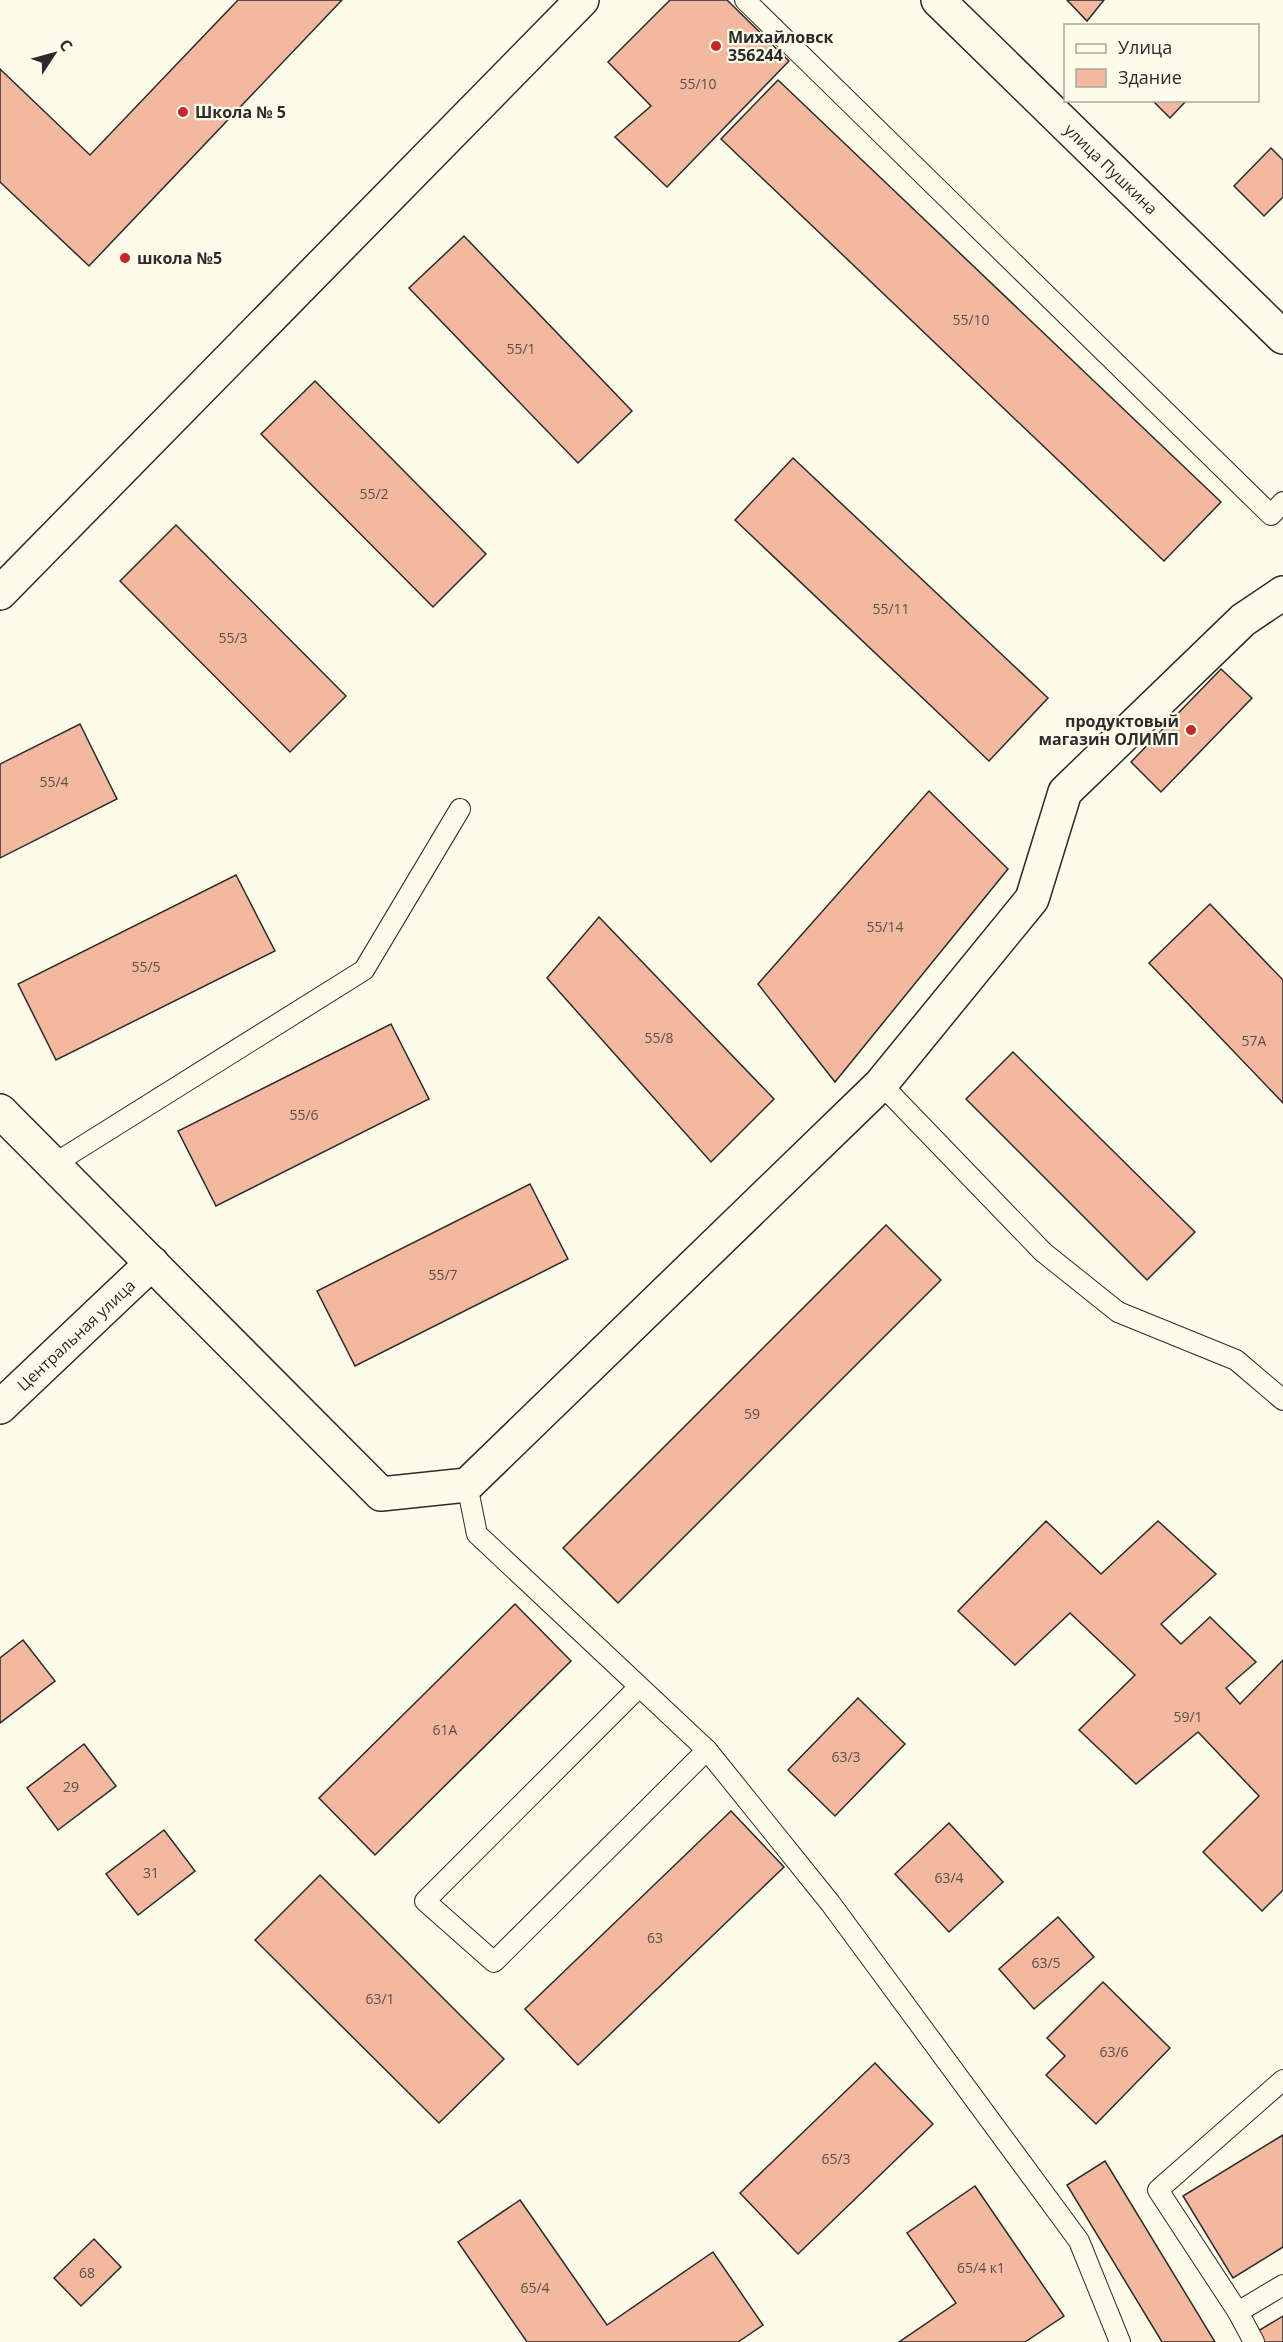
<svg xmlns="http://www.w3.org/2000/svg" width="1283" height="2342" font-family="'Open Sans',sans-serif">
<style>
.building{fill:#f2b8a0;stroke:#2b2b2b;stroke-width:1.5}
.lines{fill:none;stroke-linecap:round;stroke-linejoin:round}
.lane-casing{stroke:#2b2b2b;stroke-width:22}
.street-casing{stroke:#2b2b2b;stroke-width:36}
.lane{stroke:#fdfbea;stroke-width:20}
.street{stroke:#fdfbea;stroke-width:33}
.poi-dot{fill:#c62828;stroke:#fdfbea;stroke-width:2}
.labels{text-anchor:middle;stroke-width:4.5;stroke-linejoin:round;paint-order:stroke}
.number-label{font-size:14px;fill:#5d4e48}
.poi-label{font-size:16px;font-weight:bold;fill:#2b2b2b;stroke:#fdfbea;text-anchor:start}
.street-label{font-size:16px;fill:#2b2b2b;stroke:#fdfbea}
</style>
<rect width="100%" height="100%" fill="#fdfbea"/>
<g class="building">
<polygon points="238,0 342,0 89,266 0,182 0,69 90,155"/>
<polygon points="670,0 727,0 789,61 667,187 615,137 651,106 608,62"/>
<polygon points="1067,0 1104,0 1087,21"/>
<polygon points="778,80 1221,502 1164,561 721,139"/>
<polygon points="1152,100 1187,100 1170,118"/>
<polygon points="1271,148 1283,160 1283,197 1264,216 1234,186"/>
<polygon points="464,236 632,411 578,463 409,288"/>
<polygon points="315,381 486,554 433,607 261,434"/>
<polygon points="793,458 1048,698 989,761 735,520"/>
<polygon points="176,525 346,696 290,752 120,581"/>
<polygon points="1221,669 1252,698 1161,792 1131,762"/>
<polygon points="80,724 117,799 0,858 0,764"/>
<polygon points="929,791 1008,869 835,1082 758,984"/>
<polygon points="236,875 275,951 56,1060 18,984"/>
<polygon points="1210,904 1283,980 1283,1103 1149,963"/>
<polygon points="599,917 774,1099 711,1162 547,978"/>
<polygon points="391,1024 429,1099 216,1206 178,1131"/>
<polygon points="1013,1052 1195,1232 1147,1280 966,1099"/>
<polygon points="530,1184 568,1259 355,1366 317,1291"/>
<polygon points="886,1225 941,1280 618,1603 563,1548"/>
<polygon points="1046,1521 1101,1574 1158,1521 1216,1574 1161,1624 1181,1644 1210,1617 1256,1662 1226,1688 1240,1704 1283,1660 1283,1890 1262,1911 1203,1852 1259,1796 1198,1732 1136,1784 1079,1730 1135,1675 1070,1613 1015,1665 958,1611"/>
<polygon points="515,1604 571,1661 375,1855 319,1798"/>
<polygon points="23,1640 55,1681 0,1723 0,1658"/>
<polygon points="858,1698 905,1744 835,1816 788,1770"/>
<polygon points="84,1744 116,1786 58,1830 27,1788"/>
<polygon points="731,1811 784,1867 578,2065 525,2009"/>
<polygon points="949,1823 1003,1882 949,1932 895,1874"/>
<polygon points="164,1830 195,1871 138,1915 106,1874"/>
<polygon points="320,1875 504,2059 439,2123 255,1940"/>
<polygon points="1058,1917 1094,1957 1034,2009 999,1969"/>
<polygon points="1103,1982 1170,2048 1096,2124 1046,2075 1065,2056 1047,2038"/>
<polygon points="875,2063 933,2124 798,2254 740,2193"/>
<polygon points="1283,2135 1283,2247 1233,2278 1183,2196"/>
<polygon points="1105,2161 1215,2342 1162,2342 1067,2185"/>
<polygon points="975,2186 1064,2316 1025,2342 899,2342 956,2303 907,2233"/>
<polygon points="520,2200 607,2325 713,2252 763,2325 738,2342 527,2342 458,2242"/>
<polygon points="94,2239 121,2267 81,2306 54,2278"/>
<polygon points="1283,2316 1283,2342 1264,2342 1258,2331"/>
</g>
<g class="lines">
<defs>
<g id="lane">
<polyline points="745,0 1271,515 1283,502"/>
<polyline points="881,1084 1043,1252 1118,1312 1236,1360 1283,1400"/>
<polyline points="54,1164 364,970 460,809"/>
<polyline points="467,1485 477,1534 707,1750 831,1904 1079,2241 1120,2342"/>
<polyline points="639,1687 425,1901 494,1962 707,1750"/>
<polyline points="1283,2080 1158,2190 1238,2312 1283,2285"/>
<polyline points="1238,2312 1254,2342"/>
</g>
<g id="street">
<polyline points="938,0 1283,337"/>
<polyline points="0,593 582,0"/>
<polyline points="0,1111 381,1494 467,1485 881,1084 1032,899 1065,792 1243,620 1283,593"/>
<polyline points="0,1407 152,1263"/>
</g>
</defs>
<use href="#lane" class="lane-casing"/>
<use href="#street" class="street-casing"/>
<use href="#lane" class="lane"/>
<use href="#street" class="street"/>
</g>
<g class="poi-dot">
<circle cx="716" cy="46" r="6"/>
<circle cx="183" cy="112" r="6"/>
<circle cx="125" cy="258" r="6"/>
<circle cx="1191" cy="730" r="6"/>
</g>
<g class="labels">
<g class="number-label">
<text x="698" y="89">55/10</text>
<text x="971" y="325">55/10</text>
<text x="521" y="354">55/1</text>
<text x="374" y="499">55/2</text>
<text x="891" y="614">55/11</text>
<text x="233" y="643">55/3</text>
<text x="54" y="787">55/4</text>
<text x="885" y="932">55/14</text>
<text x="146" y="972">55/5</text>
<text x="659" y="1043">55/8</text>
<text x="1254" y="1046">57А</text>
<text x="304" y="1120">55/6</text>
<text x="443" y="1280">55/7</text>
<text x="752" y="1419">59</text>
<text x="1188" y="1722">59/1</text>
<text x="445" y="1735">61А</text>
<text x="846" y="1762">63/3</text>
<text x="71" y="1792">29</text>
<text x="151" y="1878">31</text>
<text x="949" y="1883">63/4</text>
<text x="655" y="1943">63</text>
<text x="1046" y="1968">63/5</text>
<text x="380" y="2004">63/1</text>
<text x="1114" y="2057">63/6</text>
<text x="836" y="2164">65/3</text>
<text x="981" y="2273">65/4 к1</text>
<text x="87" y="2278">68</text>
<text x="535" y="2293">65/4</text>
</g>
<g class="poi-label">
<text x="728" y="43">Михайловск<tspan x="728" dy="18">356244</tspan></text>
<text x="195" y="118">Школа № 5</text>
<text x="137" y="264">школа №5</text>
<text x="1179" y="727" text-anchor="end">продуктовый<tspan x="1179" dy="18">магазин ОЛИМП</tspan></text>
</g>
<g class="street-label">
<text transform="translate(1111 169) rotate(44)" y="6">улица Пушкина</text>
<text transform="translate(76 1335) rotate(-43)" y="6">Центральная улица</text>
</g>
</g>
<rect x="1064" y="24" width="195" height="78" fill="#fdfbea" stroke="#a9a89e" stroke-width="1.5"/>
<rect x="1076" y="44" width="30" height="9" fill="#fdfbea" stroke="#a9a89e" stroke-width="1.5"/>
<text x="1118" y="54" font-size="18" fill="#2b2b2b">Улица</text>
<rect x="1076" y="69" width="30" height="18" fill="#f2b8a0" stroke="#a9a89e" stroke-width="1.5"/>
<text x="1118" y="84" font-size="18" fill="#2b2b2b">Здание</text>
<g transform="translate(54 54) rotate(54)" stroke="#fdfbea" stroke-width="4.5" paint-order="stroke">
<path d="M0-4.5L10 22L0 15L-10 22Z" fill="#2b2b2b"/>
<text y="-9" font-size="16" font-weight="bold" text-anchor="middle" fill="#2b2b2b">С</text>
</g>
</svg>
